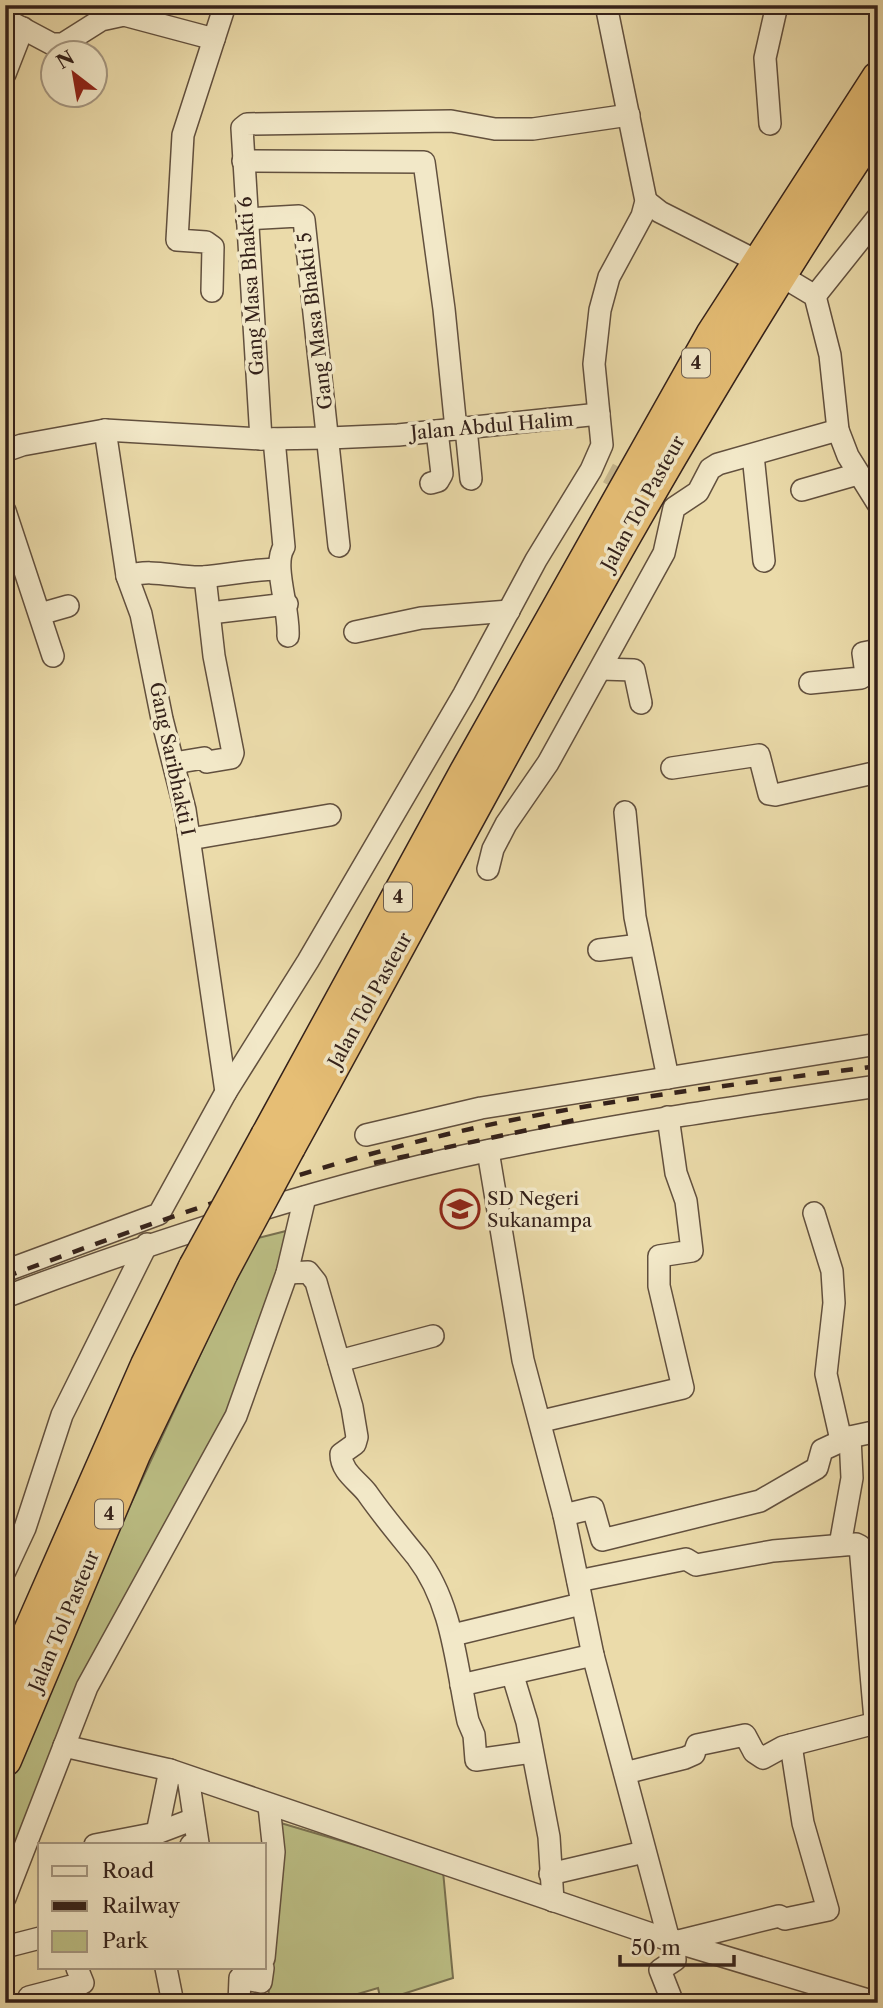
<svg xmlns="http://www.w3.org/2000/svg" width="883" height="2008" viewBox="0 0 883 2008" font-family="'Libre Caslon Text',serif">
<rect width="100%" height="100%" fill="#ebdbaa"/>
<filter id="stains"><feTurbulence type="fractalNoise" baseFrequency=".00286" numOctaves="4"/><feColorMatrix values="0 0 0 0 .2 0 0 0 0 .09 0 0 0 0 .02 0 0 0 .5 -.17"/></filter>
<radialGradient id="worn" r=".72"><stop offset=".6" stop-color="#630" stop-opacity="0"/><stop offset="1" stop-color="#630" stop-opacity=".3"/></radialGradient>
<g fill="#bcbf85" stroke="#787050" stroke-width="2">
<path d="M 294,1229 L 250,1362 L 5,1878 L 5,1789 L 46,1686 L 254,1239 Z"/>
<path d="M 274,1821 L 443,1871 L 453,1978 L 381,2001 L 378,1988 L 327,2003 L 268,2003 L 278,1851 Z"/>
</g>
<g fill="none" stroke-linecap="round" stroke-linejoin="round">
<path stroke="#c6b68d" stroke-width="21" stroke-dasharray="21 10" stroke-linecap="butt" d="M 608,473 L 664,503"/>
<g stroke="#62503e" stroke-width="24">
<g id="minor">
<path d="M 5,19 L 52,44 L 63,44 L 101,20 L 124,15 L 214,39"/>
<path d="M 5,74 L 23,28"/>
<path d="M 770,124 L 765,58 L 777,5"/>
<path d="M 243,161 L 424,162 L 444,309 L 456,429"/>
<path d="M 646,201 L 660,212 L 747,256"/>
<path d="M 247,219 L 299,216 L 304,220 L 339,546"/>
<path d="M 790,281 L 815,296 L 830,355 L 838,430 L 848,456 L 878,504"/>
<path d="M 212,291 L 213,247 L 206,242 L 177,240 L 183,135 L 225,5"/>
<path d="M 815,296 L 878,217"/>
<path d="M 466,428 L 471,479"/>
<path d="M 105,430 L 127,576 L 141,614 L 162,719 L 185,810 L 226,1092"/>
<path d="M 261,439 L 242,128 L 247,124 L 451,121 L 495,129 L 533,129 L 629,115"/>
<path d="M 274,439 L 284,547 C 272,565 290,609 288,636"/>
<path d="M 5,451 L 22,445 L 105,430 L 261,439 L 329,438 L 398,435 L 599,414"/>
<path d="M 753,455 L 764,561"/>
<path d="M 431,483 L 438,481 L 442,474 L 437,431"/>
<path d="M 802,490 L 858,474"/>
<path d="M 5,511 L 53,656"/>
<path d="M 127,576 C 153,568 176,578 203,577 C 228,575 253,569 279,569"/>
<path d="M 210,613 L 287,604"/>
<path d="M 40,614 L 68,606"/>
<path d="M 355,632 L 421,618 L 509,611"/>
<path d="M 601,669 L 634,670 L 641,703"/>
<path d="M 810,683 L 861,678 L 866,674 L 863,653 L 878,650"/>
<path d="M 174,763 L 204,758 L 207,762 L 231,758 L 233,753 L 214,656 L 205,577"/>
<path d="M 672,768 L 759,755 L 769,794 L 775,795 L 878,772"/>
<path d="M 625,812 L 635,917 L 668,1078"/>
<path d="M 190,839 L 330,815"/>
<path d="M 488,869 L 493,849 L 506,824 L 548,763 L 664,553 L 674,508 L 698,492 L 710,469 L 718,464 L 838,430"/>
<path d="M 599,950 L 640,945"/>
<path d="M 366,1135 L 481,1108 L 878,1044"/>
<path d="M 488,1151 L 523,1360 L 564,1515 L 593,1655 L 669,1940"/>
<path d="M 814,1213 L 832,1271 L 834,1303 L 826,1374 L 841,1440"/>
<path d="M 5,1271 L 159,1214 L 226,1092 L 308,961 L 464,694 L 536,560 L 591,470 L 602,445 L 594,364 L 600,310 L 609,277 L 642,216 L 646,201 L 606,5"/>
<path d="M 287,1273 L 308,1272 L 316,1282 L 352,1407 L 357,1437 L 355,1444 L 341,1454 C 341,1472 358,1481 367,1493 C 383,1516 400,1536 417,1557 C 453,1604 456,1665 468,1721 L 474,1735 L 476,1760 L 532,1752"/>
<path d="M 5,1297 C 162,1238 322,1186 486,1151 C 616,1124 747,1105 878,1086"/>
<path d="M 339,1361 L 433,1336"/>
<path d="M 542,1421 L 683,1388 L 659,1286 L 659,1256 L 692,1251 L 686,1201 L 676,1173 L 668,1117"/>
<path d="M 564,1515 L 593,1508 L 602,1540 L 760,1501 L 817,1468 L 822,1450 L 850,1437 L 878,1431"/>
<path d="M 840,1545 L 852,1478 L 850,1437"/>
<path d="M 5,1571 L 25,1528 L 62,1415 L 147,1244"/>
<path d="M 578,1581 L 686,1559 L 696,1565 L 773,1551 L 856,1544 L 860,1546 L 875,1720 L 872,1724 L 783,1747 L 763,1758 L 754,1752 L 745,1735 L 697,1745 L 694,1754 L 685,1758 L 625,1773"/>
<path d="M 453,1635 L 581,1604"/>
<path d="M 513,1676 L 527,1722 L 549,1837 L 553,1901"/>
<path d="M 461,1685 L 593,1655"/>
<path d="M 64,1746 L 170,1770 L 669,1940 L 878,2003"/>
<path d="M 188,1777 L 198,1843 L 191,1845"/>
<path d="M 157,1833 L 170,1770"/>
<path d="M 95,1845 L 157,1833 L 194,1819"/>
<path d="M 550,1874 L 644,1852"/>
<path d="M 5,1898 L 87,1687 L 236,1416 L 287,1273 L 305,1197"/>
<path d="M 679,1941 L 779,1916 L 785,1919 L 828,1910 L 803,1823 L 791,1745"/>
<path d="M 5,1947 L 40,1938"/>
<path d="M 264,1958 L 274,1852 L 269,1806"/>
<path d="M 166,1968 L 173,2003"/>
<path d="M 30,2003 L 29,1997 L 83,1983 L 77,1968"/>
<path d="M 239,2003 L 240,1978 L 261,1982 L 263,1968"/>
<path d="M 673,2003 L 660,1970 L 675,1960 L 674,1940"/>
</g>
</g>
<g stroke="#34211a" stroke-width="35">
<g id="highway">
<path d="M 267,1136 L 466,772 L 712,335 L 878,78"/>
<path d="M 289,1147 C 479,802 658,451 878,124"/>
<path d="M 5,1688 L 147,1365 L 195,1267"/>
<path d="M 5,1760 L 134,1454 L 222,1272"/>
</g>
</g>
<use href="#minor" stroke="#f2e8c8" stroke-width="21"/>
<use href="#highway" stroke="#e6be75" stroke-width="32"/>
<g stroke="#34211a" stroke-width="4.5" stroke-dasharray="12 12" stroke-linecap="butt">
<path d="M 374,1163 L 579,1119"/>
<path d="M 5,1277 C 150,1224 294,1171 444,1135 C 586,1101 733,1085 878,1066"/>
</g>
<g stroke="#34211a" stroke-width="35" stroke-linecap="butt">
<g id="highway-bridge">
<path d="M 195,1267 L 267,1136"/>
<path d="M 222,1272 L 289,1147"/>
</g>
</g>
<use href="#highway-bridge" stroke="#e6be75" stroke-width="32"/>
</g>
<defs>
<g id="school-ring" transform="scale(2.0125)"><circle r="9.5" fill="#f2e8c8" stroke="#8f2418" stroke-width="1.5"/><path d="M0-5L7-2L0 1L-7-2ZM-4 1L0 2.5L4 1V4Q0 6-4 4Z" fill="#8f2418"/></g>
</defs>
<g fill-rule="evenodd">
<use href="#school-ring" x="460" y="1209"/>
</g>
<g text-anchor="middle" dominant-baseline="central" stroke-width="7" stroke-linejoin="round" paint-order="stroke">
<g fill="#f2e8c8" stroke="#6d5d4e" stroke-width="2">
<rect x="682" y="348.5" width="28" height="29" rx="5"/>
<rect x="384" y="882.5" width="28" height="29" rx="5"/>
<rect x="95" y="1499.5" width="28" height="29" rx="5"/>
</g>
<g font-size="18" font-weight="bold" fill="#34211a">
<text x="696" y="363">4</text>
<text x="398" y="897">4</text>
<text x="109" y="1514">4</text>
</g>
<g font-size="19" fill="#34211a" stroke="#f2e8c8">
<text transform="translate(251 286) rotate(-94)">Gang Masa Bhakti 6</text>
<text transform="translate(315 321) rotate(-97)">Gang Masa Bhakti 5</text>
<text transform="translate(492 426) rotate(-5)">Jalan Abdul Halim</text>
<text transform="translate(643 503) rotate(-61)">Jalan Tol Pasteur</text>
<text transform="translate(172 759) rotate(78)">Gang Saribhakti I</text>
<text transform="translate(370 1000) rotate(-61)">Jalan Tol Pasteur</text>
<text transform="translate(64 1621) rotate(-67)">Jalan Tol Pasteur</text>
</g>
<g font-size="19" fill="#34211a" stroke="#f2e8c8" text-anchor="start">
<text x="487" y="1198">SD Negeri<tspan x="487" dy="22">Sukanampa</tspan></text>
</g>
</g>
<rect width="883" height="2008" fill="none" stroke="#ebdbaa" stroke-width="28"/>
<rect x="7" y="7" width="869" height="1994" fill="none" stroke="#34211a" stroke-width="3.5"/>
<rect x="14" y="14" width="855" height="1980" fill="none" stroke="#34211a" stroke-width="2"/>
<rect x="38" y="1843" width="228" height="126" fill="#f2e8c8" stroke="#a69882" stroke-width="2"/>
<rect x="52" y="1866" width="35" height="10" fill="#f2e8c8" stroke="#a69882" stroke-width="2"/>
<text x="102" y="1878" font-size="21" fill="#34211a">Road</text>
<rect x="52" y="1901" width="35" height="10" fill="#34211a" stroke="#a69882" stroke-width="2"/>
<text x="102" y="1913" font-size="21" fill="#34211a">Railway</text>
<rect x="52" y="1931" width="35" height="21" fill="#bcbf85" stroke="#a69882" stroke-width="2"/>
<text x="102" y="1948" font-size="21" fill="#34211a">Park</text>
<g transform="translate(74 74) rotate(329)"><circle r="33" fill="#f2e8c8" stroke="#a69882" stroke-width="2"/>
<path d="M0-5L12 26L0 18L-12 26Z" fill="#8f2418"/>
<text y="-10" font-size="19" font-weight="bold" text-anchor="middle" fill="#34211a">N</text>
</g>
<path d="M620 1955v10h114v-10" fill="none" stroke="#34211a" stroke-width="3.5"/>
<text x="631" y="1955" font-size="21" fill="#34211a" stroke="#f2e8c8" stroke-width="5" paint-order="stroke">50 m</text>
<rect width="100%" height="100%" filter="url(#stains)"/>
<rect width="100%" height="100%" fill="url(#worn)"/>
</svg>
